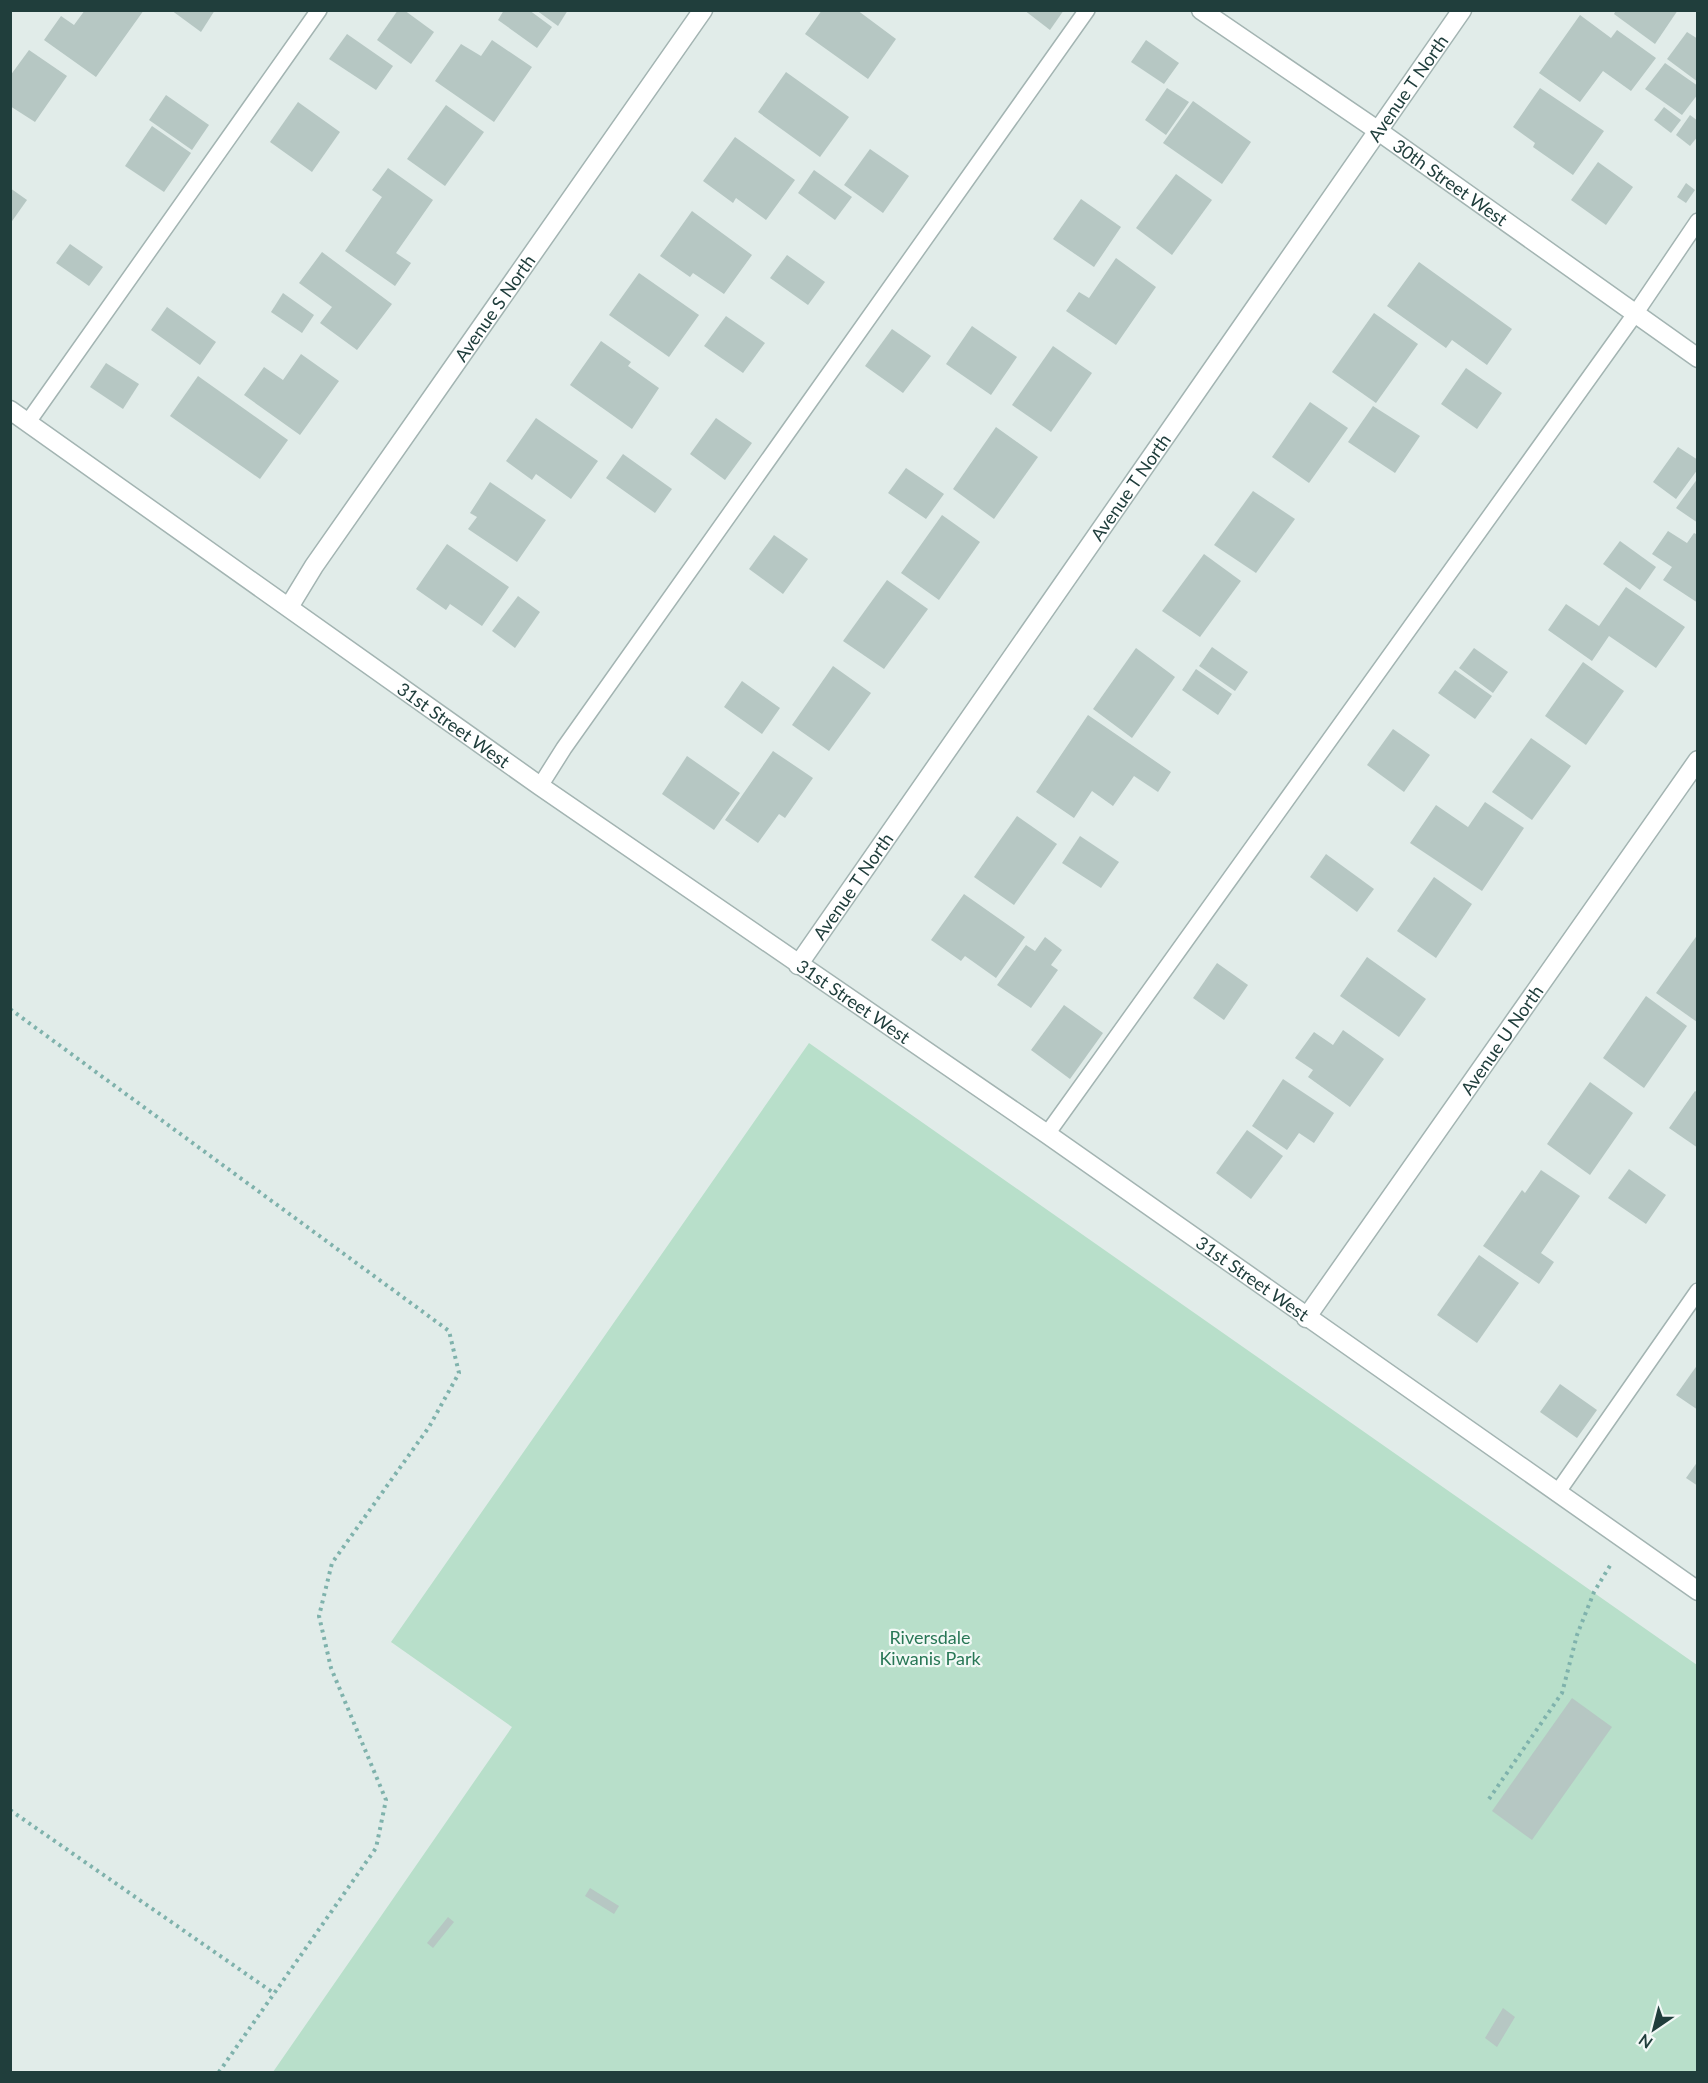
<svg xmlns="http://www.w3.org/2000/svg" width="1708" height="2083" viewBox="0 0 1708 2083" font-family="Lato,sans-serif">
<rect width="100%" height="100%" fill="#e1ece9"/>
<path fill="#b8dfca" d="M 809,1043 L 1697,1665 L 1697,2072 L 273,2072 L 512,1727 L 391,1642 Z"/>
<g fill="#b6c7c3">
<path d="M 85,10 L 144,10 L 96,77 L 44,40 L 61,16 L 74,25 Z"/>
<path d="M 171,10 L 215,10 L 201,32 Z"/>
<path d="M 398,10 L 404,10 L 434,32 L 411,64 L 377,40 Z"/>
<path d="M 504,10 L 529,10 L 552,27 L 537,48 L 498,20 Z"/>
<path d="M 536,10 L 568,10 L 558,26 Z"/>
<path d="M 822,10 L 857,10 L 896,39 L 868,79 L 805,34 Z"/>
<path d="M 1024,10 L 1064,10 L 1050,30 Z"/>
<path d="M 1616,10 L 1678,10 L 1655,44 L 1614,14 Z"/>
<path d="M 1580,15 L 1611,38 L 1617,30 L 1656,58 L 1631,91 L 1603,71 L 1580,102 L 1539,73 Z"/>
<path d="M 1687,32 L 1698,39 L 1698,82 L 1667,59 Z"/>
<path d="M 347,34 L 393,66 L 376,90 L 329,59 Z"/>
<path d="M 492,40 L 532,67 L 494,122 L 435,81 L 461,44 L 481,56 Z"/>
<path d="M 1146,40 L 1179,63 L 1164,84 L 1131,62 Z"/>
<path d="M 29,50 L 67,76 L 35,122 L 10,106 L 10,76 Z"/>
<path d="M 1665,63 L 1698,86 L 1698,94 L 1682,115 L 1645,89 Z"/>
<path d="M 786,72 L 849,117 L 820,157 L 758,112 Z"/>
<path d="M 1167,88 L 1189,102 L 1166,135 L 1145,120 Z"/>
<path d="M 1540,88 L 1604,131 L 1573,175 L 1533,147 L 1535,143 L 1513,127 Z"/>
<path d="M 166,95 L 209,125 L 192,150 L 149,120 Z"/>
<path d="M 1193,101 L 1251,142 L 1222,184 L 1163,143 Z"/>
<path d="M 298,102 L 340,132 L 312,172 L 270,142 Z"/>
<path d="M 446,105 L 484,132 L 445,186 L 407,159 Z"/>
<path d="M 1664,107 L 1681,120 L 1671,133 L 1654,120 Z"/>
<path d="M 1690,115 L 1698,121 L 1698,136 L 1690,146 L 1676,135 Z"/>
<path d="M 152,126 L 191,153 L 164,192 L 125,166 Z"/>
<path d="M 735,137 L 795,180 L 766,220 L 736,198 L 733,203 L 703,181 Z"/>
<path d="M 870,149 L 909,176 L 883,213 L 844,185 Z"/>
<path d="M 1598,162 L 1633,187 L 1606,225 L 1571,200 Z"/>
<path d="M 388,168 L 433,200 L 396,253 L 411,263 L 395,286 L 345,251 L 382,197 L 372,190 Z"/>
<path d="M 814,170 L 852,197 L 835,220 L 798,193 Z"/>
<path d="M 1176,174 L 1212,200 L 1172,255 L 1136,228 Z"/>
<path d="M 1686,183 L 1695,190 L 1686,203 L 1677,197 Z"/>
<path d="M 10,188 L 27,200 L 10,224 Z"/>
<path d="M 1081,199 L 1121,227 L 1094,267 L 1053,239 Z"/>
<path d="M 692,211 L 752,255 L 724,294 L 693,273 L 690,277 L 660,256 Z"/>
<path d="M 70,244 L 103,267 L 89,286 L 56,263 Z"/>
<path d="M 322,252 L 392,304 L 357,350 L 320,323 L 332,307 L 299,283 Z"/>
<path d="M 787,255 L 825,282 L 808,305 L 770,278 Z"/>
<path d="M 1116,258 L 1156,287 L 1116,345 L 1066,311 L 1079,292 L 1089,298 Z"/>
<path d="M 1419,262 L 1512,329 L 1487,365 L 1452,340 L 1446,348 L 1387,306 Z"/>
<path d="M 639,273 L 699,315 L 669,357 L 609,315 Z"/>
<path d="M 283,293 L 314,315 L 302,333 L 271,312 Z"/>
<path d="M 167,307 L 216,342 L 200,365 L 151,330 Z"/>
<path d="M 1374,313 L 1418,344 L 1376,403 L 1332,372 Z"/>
<path d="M 726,316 L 765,343 L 743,373 L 704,346 Z"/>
<path d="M 972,326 L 1017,357 L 991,395 L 946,364 Z"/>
<path d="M 892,329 L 931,356 L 903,393 L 865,366 Z"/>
<path d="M 601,341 L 631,362 L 628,366 L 659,388 L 632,429 L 570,385 Z"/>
<path d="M 1053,346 L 1092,373 L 1051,432 L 1012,405 Z"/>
<path d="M 301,354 L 339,381 L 300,435 L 244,395 L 264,367 L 283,380 Z"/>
<path d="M 106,363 L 139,384 L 123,409 L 90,387 Z"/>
<path d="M 1466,368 L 1502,393 L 1477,429 L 1441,404 Z"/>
<path d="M 198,376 L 288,440 L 260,479 L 170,416 Z"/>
<path d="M 1310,402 L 1348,428 L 1309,483 L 1272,457 Z"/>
<path d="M 1373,406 L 1420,436 L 1395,473 L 1348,442 Z"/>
<path d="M 536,418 L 598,461 L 571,499 L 536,474 L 532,480 L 506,461 Z"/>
<path d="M 716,418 L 752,443 L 725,480 L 690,454 Z"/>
<path d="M 996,427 L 1038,457 L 994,519 L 953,489 Z"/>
<path d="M 1678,447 L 1698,460 L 1698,469 L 1676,499 L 1653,482 Z"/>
<path d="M 623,454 L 672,489 L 655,513 L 606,478 Z"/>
<path d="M 906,468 L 944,494 L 926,519 L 888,493 Z"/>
<path d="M 1698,478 L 1698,523 L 1676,508 Z"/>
<path d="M 490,482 L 546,520 L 517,562 L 468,529 L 477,517 L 470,513 Z"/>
<path d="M 1253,491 L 1295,519 L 1256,573 L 1214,545 Z"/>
<path d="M 942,515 L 980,542 L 939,600 L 901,573 Z"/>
<path d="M 1668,531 L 1687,543 L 1694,533 L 1698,535 L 1698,603 L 1663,580 L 1672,567 L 1652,554 Z"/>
<path d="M 774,535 L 808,559 L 783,594 L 749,569 Z"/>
<path d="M 1620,541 L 1656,567 L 1640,590 L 1603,564 Z"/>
<path d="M 447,544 L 509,587 L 482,626 L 450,604 L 446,610 L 416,589 Z"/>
<path d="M 1204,554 L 1241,581 L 1200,637 L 1162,611 Z"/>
<path d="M 887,580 L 928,609 L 884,669 L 843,641 Z"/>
<path d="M 1626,587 L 1685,627 L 1656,668 L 1609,636 L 1592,661 L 1548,630 L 1566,604 L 1599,626 Z"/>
<path d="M 518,596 L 540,612 L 515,648 L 492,631 Z"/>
<path d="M 1212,647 L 1248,672 L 1235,691 L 1199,666 Z"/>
<path d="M 1136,648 L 1175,677 L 1132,738 L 1093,709 Z"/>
<path d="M 1474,648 L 1508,672 L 1493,693 L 1459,668 Z"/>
<path d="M 1583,662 L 1624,691 L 1586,745 L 1545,716 Z"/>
<path d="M 833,666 L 871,693 L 829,751 L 792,725 Z"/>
<path d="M 1196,669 L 1232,694 L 1218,715 L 1182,690 Z"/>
<path d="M 1455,670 L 1492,696 L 1475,719 L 1438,693 Z"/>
<path d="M 742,681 L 780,708 L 762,734 L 724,707 Z"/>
<path d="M 1088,715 L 1171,772 L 1158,792 L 1134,776 L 1113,806 L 1092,791 L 1074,818 L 1036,792 Z"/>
<path d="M 1393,729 L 1430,755 L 1404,792 L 1367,765 Z"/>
<path d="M 1531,738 L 1571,766 L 1532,820 L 1492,792 Z"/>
<path d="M 773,751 L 813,778 L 785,818 L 779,814 L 758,843 L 725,820 Z"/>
<path d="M 687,756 L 740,793 L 714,830 L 662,794 Z"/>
<path d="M 1485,802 L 1524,828 L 1482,891 L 1410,843 L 1436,805 L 1468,827 Z"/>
<path d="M 1017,816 L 1057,844 L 1014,905 L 974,877 Z"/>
<path d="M 1080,836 L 1119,862 L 1101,888 L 1062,863 Z"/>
<path d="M 1326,854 L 1374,889 L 1357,912 L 1310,877 Z"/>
<path d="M 1434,877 L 1472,904 L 1436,958 L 1397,931 Z"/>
<path d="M 964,894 L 1025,937 L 996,978 L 965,956 L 961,961 L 931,940 Z"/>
<path d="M 1698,934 L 1698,1021 L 1697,1022 L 1656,993 Z"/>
<path d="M 1045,937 L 1062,950 L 1051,965 L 1058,970 L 1031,1008 L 997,985 L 1026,945 L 1035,951 Z"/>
<path d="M 1367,957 L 1426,999 L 1399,1037 L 1340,996 Z"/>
<path d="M 1217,963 L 1248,985 L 1224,1020 L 1193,998 Z"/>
<path d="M 1646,996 L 1687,1026 L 1644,1088 L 1603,1058 Z"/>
<path d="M 1064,1005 L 1103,1033 L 1070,1079 L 1031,1050 Z"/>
<path d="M 1343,1030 L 1384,1059 L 1350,1107 L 1308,1077 L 1313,1070 L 1295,1058 L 1314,1032 L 1333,1045 Z"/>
<path d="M 1283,1079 L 1334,1113 L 1314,1143 L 1299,1133 L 1287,1150 L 1252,1126 Z"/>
<path d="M 1590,1082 L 1633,1113 L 1590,1175 L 1547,1144 Z"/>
<path d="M 1695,1091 L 1698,1093 L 1698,1148 L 1669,1128 Z"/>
<path d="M 1247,1130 L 1283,1156 L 1251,1199 L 1216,1173 Z"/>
<path d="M 1629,1169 L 1666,1195 L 1646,1224 L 1608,1198 Z"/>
<path d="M 1541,1170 L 1580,1196 L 1541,1253 L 1554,1262 L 1539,1284 L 1483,1246 L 1522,1190 L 1525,1193 Z"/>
<path d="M 1479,1255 L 1519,1283 L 1477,1343 L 1437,1315 Z"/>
<path d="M 1698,1364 L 1698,1410 L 1676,1395 Z"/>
<path d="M 1560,1384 L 1597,1410 L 1577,1438 L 1540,1412 Z"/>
<path d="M 1698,1461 L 1698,1486 L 1686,1478 Z"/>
<path d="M 1572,1698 L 1612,1727 L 1532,1840 L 1492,1811 Z"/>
<path d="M 590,1888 L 619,1906 L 614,1914 L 585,1896 Z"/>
<path d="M 448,1917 L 454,1922 L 433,1948 L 427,1943 Z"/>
<path d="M 1503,2008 L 1515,2017 L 1497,2047 L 1485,2038 Z"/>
</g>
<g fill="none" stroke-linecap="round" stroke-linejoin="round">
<g stroke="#a3b4b2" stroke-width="18">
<g id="lane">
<path d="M 28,422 L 319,10"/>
<path d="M 540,786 L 564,748 L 1087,10"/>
<path d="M 1047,1134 L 1635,314 L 1698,221"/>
<path d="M 1557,1493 L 1698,1291"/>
</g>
</g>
<g stroke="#a3b4b2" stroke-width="21">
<g id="street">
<path id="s1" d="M 1201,10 L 1377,130 L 1698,358"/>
<path id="s2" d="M 10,410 L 540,786 L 1047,1134 L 1698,1591"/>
<path id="s3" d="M 289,607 L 314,566 L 703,10"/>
<path id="s4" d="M 798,965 L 1462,10"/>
<path id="s5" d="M 1306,1318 L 1698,760"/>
</g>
</g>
<g stroke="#7fb2ac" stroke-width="4" stroke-dasharray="3 4.5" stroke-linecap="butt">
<path d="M 10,1009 L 449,1331 L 459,1373 L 429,1427 L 332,1563 L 319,1616 L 331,1668 L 386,1800 L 376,1848 L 219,2072"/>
<path d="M 1489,1799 L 1562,1693 L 1577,1635 L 1594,1592 L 1611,1564"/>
<path d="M 10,1810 L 275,1994"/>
</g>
<use href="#lane" stroke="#fff" stroke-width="15"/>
<use href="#street" stroke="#fff" stroke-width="18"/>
</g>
<g text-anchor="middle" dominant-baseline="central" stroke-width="4.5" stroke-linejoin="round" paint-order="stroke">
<g font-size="18" fill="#203e3c" stroke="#f2f9f6">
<text stroke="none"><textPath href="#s4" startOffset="1068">Avenue T North</textPath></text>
<text stroke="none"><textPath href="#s1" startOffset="303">30th Street West</textPath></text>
<text stroke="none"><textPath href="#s3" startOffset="363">Avenue S North</textPath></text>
<text stroke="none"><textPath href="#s4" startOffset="582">Avenue T North</textPath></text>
<text stroke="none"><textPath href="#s2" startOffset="544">31st Street West</textPath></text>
<text stroke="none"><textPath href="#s4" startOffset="96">Avenue T North</textPath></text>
<text stroke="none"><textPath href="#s2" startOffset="1030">31st Street West</textPath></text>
<text stroke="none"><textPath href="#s5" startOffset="340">Avenue U North</textPath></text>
<text stroke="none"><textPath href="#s2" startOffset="1516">31st Street West</textPath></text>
</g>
<g font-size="18" fill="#287756" stroke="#f2f9f6">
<text x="930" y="1637">Riversdale<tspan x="930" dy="21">Kiwanis Park</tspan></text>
</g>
</g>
<rect width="1708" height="2083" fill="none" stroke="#203e3c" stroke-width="24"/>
<g transform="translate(1654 2029) rotate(215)" stroke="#f2f9f6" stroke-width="4.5" paint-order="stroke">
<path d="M0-4.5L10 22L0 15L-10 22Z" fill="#203e3c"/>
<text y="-9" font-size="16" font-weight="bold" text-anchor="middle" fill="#203e3c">N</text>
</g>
</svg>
